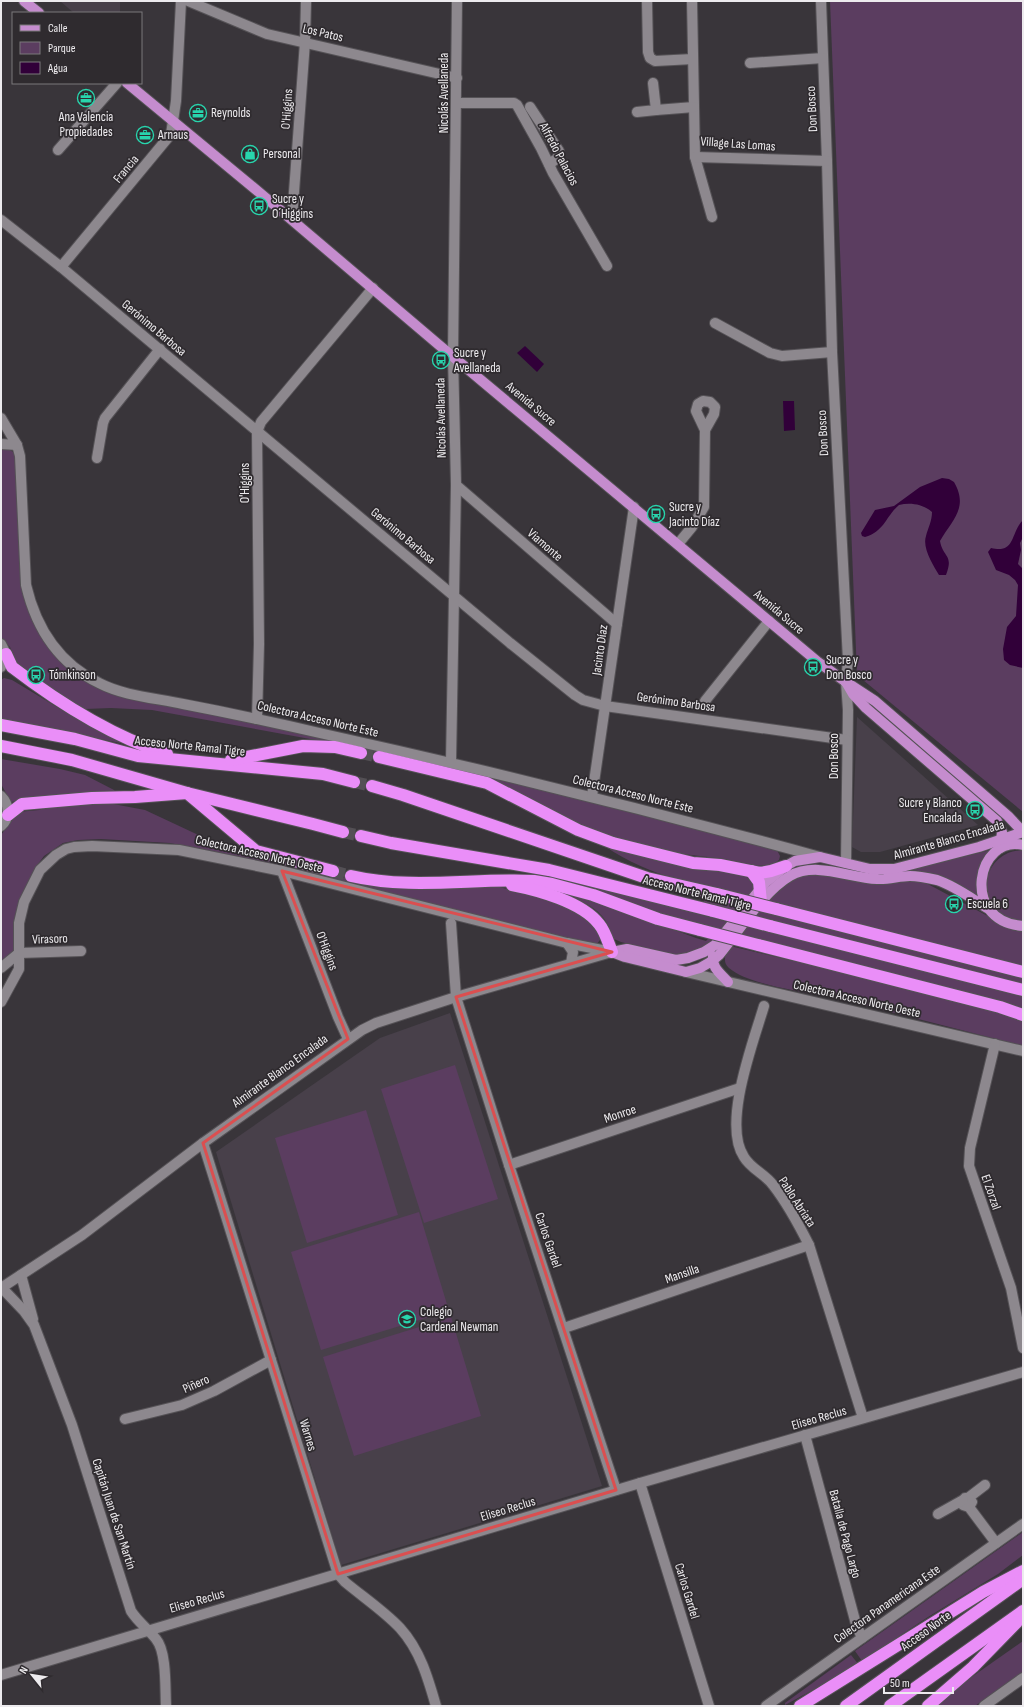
<svg xmlns="http://www.w3.org/2000/svg" width="1024" height="1707" viewBox="0 0 1024 1707" font-family="'Sofia Sans Condensed',sans-serif">
<rect width="100%" height="100%" fill="#39353a"/>
<g fill="#48404a">
<path d="M 60,1 L 120,1 L 120,13 L 74,13 Z"/>
<path d="M 857,717 L 978,825 L 880,852 L 861,852 L 852,847 Z"/>
<path d="M 450,1013 L 602,1486 L 341,1565 L 216,1152 L 380,1038 Z"/>
</g>
<g fill="#5b3d60">
<path d="M 830,1 L 1023,1 L 1023,812 L 857,675 Z"/>
<path d="M 1,449 C 11,449 14,451 19,460 L 26,595 L 50,645 L 99,686 L 129,699 L 265,725 L 451,765 L 518,784 L 537,786 L 606,806 L 777,850 L 780,856 L 779,860 L 772,865 L 755,866 L 724,859 L 675,853 L 614,837 L 407,759 L 343,745 L 152,710 L 111,708 L 85,709 L 78,708 L 44,686 L 42,679 L 18,665 L 10,647 L 1,638 Z"/>
<path d="M 4,678 L 12,680 L 72,716 L 125,744 L 1,719 L 1,680 Z"/>
<path d="M 1,759 L 60,769 L 85,775 L 114,790 L 116,793 L 59,794 L 11,802 L 1,784 Z"/>
<path d="M 108,803 L 145,810 L 224,847 L 368,884 L 495,886 L 531,895 L 581,912 L 601,934 L 600,940 L 596,945 L 588,944 L 275,864 L 170,843 L 101,839 L 78,840 L 63,843 L 44,856 L 35,868 L 30,884 L 15,965 L 9,968 L 1,967 L 1,835 L 18,812 L 39,810 L 49,806 Z"/>
<path d="M 606,846 L 745,871 L 757,885 L 749,897 C 699,886 649,876 606,847 Z"/>
<path d="M 991,850 C 980,866 972,881 979,900 L 956,882 L 912,869 Z"/>
<path d="M 1023,850 L 1023,921 C 1018,920 1012,920 1008,919 C 978,907 980,865 1008,853 C 1012,851 1018,851 1023,850 Z"/>
<path d="M 823,872 L 924,882 L 1012,929 L 1023,930 L 1023,967 L 765,901 L 798,874 Z"/>
<path d="M 582,883 L 728,922 L 708,944 L 691,953 L 677,956 L 621,942 L 614,939 C 610,932 607,921 602,916 C 591,903 573,900 562,888 L 696,938 L 706,941 L 714,932 L 664,918 L 582,886 Z"/>
<path d="M 707,898 L 711,898 L 1023,977 L 1023,986 L 704,904 L 704,901 Z"/>
<path d="M 745,926 L 1023,994 L 1023,1011 L 737,938 Z"/>
<path d="M 730,946 L 811,965 L 1023,1018 L 1023,1046 C 960,1030 897,1013 834,998 C 807,992 748,985 729,968 C 722,962 725,953 730,946 Z"/>
<path d="M 455,1065 L 498,1199 L 424,1223 L 381,1089 Z"/>
<path d="M 366,1110 L 398,1215 L 307,1243 L 275,1138 Z"/>
<path d="M 419,1212 L 449,1311 L 321,1350 L 291,1252 Z"/>
<path d="M 451,1317 L 481,1416 L 354,1456 L 323,1357 Z"/>
<path d="M 1023,1532 L 1023,1555 L 998,1574 L 928,1617 L 862,1661 L 855,1651 Z"/>
<path d="M 1023,1641 L 1023,1672 L 975,1706 L 935,1706 L 966,1681 Z"/>
<path d="M 851,1655 L 859,1665 L 785,1705 L 785,1703 Z"/>
</g>
<g fill="#310039">
<path d="M 525,346 L 544,364 L 537,372 L 517,353 Z"/>
<path d="M 783,401 L 794,401 L 795,430 L 784,431 Z"/>
<path d="M 942,478 L 949,479 L 954,482 C 969,508 952,520 940,541 C 943,558 954,554 946,575 L 939,575 C 933,565 922,548 926,536 C 928,528 932,521 932,512 C 923,504 910,502 899,505 C 885,517 885,531 865,537 L 862,536 L 861,533 L 875,510 L 894,506 L 920,487 Z"/>
<path d="M 1023,520 L 1023,537 L 1020,543 L 1021,550 L 1018,564 L 1023,569 L 1023,668 L 1010,665 L 1004,660 L 1003,649 L 1007,627 L 1016,616 L 1018,585 L 1015,580 L 1009,575 L 996,570 L 988,552 L 991,548 C 1016,554 1010,533 1023,520 Z"/>
</g>
<g fill="none" stroke-linecap="round" stroke-linejoin="round">
<g stroke="#545055" stroke-width="12" stroke-dasharray="12 6" stroke-linecap="butt">
<path d="M 361,753 L 379,757"/>
<path d="M 354,782 L 372,786"/>
<path d="M 343,832 L 361,836"/>
<path d="M 333,871 L 351,876"/>
</g>
<g stroke="#555256" stroke-width="12">
<g id="minor">
<path d="M 188,1 L 267,34 L 457,78"/>
<path d="M 647,1 L 648,52 L 650,58 L 655,61 L 693,59"/>
<path d="M 692,1 L 695,157 L 712,217"/>
<path d="M 821,1 L 827,161 L 832,352 L 848,660 L 846,682 L 848,710 L 846,863"/>
<path d="M 750,63 L 823,58"/>
<path d="M 457,103 L 514,103 L 517,105 L 541,148 L 553,173 L 607,266"/>
<path d="M 530,107 L 559,151 L 558,158 L 549,164"/>
<path d="M 656,110 L 694,107"/>
<path d="M 637,112 L 656,110 L 653,83"/>
<path d="M 58,150 L 117,83"/>
<path d="M 695,157 L 827,161"/>
<path d="M 292,219 L 305,42 L 306,1"/>
<path d="M 1,220 L 61,267 L 510,643 L 575,695 L 583,700 L 605,706 L 847,740"/>
<path d="M 61,267 L 171,134 L 176,101 L 181,1"/>
<path d="M 715,323 L 770,353 L 782,356 L 832,352"/>
<path d="M 1,418 L 17,445 L 20,456 L 26,585 C 36,628 58,663 99,683 C 124,696 155,698 183,704 C 230,713 277,723 324,734 C 491,771 656,812 820,857"/>
<path d="M 1,444 L 17,445"/>
<path d="M 97,458 L 103,423 L 105,418 L 160,349"/>
<path d="M 456,485 L 617,624"/>
<path d="M 678,544 L 692,527 L 704,507 L 705,430 L 714,414 L 715,407 L 710,402 L 703,401 L 698,404 L 696,411 L 705,430"/>
<path d="M 1,644 L 6,654 L 1,667"/>
<path d="M 705,701 L 769,621"/>
<path d="M 257,719 L 259,644 L 257,432 L 261,422 L 373,288"/>
<path d="M 451,762 L 456,485 L 453,356 L 457,1"/>
<path d="M 1,796 C 10,805 10,818 1,826"/>
<path d="M 592,796 L 634,507"/>
<path d="M 282,871 L 338,1017 L 348,1039"/>
<path d="M 451,923 L 456,997 L 509,1165 L 616,1490"/>
<path d="M 567,943 L 573,952 L 571,963"/>
<path d="M 1,968 L 19,953 L 81,951"/>
<path d="M 686,972 L 1023,1051"/>
<path d="M 1,1002 L 19,969 L 19,923 L 24,902 L 40,870 L 56,855 L 66,849 L 74,847 L 92,846 L 179,850 L 282,871 L 567,943 L 612,952"/>
<path d="M 764,1006 C 753,1043 722,1124 744,1157 C 751,1169 765,1174 773,1185 C 787,1203 799,1225 809,1245 L 863,1418"/>
<path d="M 995,1044 L 970,1148 L 969,1166 L 1011,1288 L 1023,1348"/>
<path d="M 203,1143 L 338,1574 L 345,1582 C 363,1597 384,1611 400,1628 C 420,1650 428,1678 436,1706"/>
<path d="M 509,1165 L 740,1088"/>
<path d="M 21,1275 L 33,1319"/>
<path d="M 1,1287 L 24,1311 L 34,1325 L 72,1425 L 131,1611 C 138,1622 148,1629 156,1639 C 167,1652 165,1689 166,1706"/>
<path d="M 1,1288 L 82,1235 L 203,1143 L 362,1030 L 376,1023 L 456,997 L 608,953"/>
<path d="M 564,1328 L 809,1245"/>
<path d="M 125,1419 L 182,1405 L 214,1391 L 271,1360"/>
<path d="M 805,1435 L 856,1624 L 862,1638"/>
<path d="M 640,1483 L 709,1706"/>
<path d="M 968,1498 L 985,1485"/>
<path d="M 969,1507 L 972,1502 L 968,1498 L 965,1498 L 962,1503 L 963,1505 L 969,1507 L 996,1543"/>
<path d="M 938,1514 L 963,1500"/>
<path d="M 1,1675 L 640,1483 L 1023,1372"/>
<path d="M 766,1706 L 1023,1524"/>
<path d="M 984,1706 L 1023,1678"/>
</g>
</g>
<g stroke="#555256" stroke-width="12">
<g id="major">
<path d="M 24,1 L 39,13"/>
<path d="M 127,83 L 266,198 L 439,345 L 818,662 L 846,682 L 875,701 L 1008,816 L 1023,832"/>
<path d="M 846,682 L 853,694 L 866,708 L 997,821 L 1002,832 L 1000,848"/>
<path d="M 1023,845 C 977,834 959,921 1023,926"/>
<path d="M 612,952 L 627,949 L 676,960 L 688,958 L 704,952 L 715,945 L 766,882 L 786,866 L 795,861 L 820,857 L 870,869 L 894,869 L 979,847 L 1023,832"/>
<path d="M 612,952 L 625,957 L 686,972 L 700,968 L 712,961 L 719,955 C 739,931 764,891 790,876 C 816,861 849,878 877,879 C 888,880 899,876 910,876 C 919,876 928,878 937,880 C 955,886 971,898 987,908"/>
<path d="M 713,956 C 711,967 721,974 728,982"/>
</g>
</g>
<g stroke="#555256" stroke-width="14">
<g id="highway">
<path d="M 6,654 L 12,667 C 59,703 111,736 167,754"/>
<path d="M 1,725 L 75,739 L 138,756 L 323,774 L 354,782"/>
<path d="M 1,746 L 72,760 L 187,793 L 313,824 L 343,832"/>
<path d="M 379,757 L 487,783 L 578,830 L 613,843 L 693,863 L 720,865 L 760,873 L 771,871 L 786,866"/>
<path d="M 231,760 L 303,746 L 335,747 L 361,753"/>
<path d="M 372,786 L 403,795 L 647,878 L 717,894"/>
<path d="M 8,815 L 22,804 L 92,798 L 135,797 L 187,793 L 256,851 L 333,871"/>
<path d="M 361,836 L 391,843 L 549,870 L 713,911"/>
<path d="M 751,871 L 759,882 L 761,902"/>
<path d="M 351,876 C 411,890 474,878 534,881 L 552,884 L 593,895 L 658,919 L 700,930"/>
<path d="M 512,885 C 538,890 582,902 599,924 C 605,931 608,942 612,952"/>
<path d="M 776,909 L 1023,972"/>
<path d="M 770,926 L 1023,990"/>
<path d="M 758,945 L 1000,1007 L 1023,1015"/>
<path d="M 800,1706 L 983,1592 L 1023,1571"/>
<path d="M 846,1706 L 1023,1579"/>
<path d="M 890,1706 L 1023,1611"/>
<path d="M 928,1706 L 973,1667 L 1017,1622"/>
</g>
</g>
<use href="#minor" stroke="#8d888e" stroke-width="10"/>
<use href="#major" stroke="#c58cce" stroke-width="10"/>
<use href="#highway" stroke="#ea8ef8" stroke-width="12"/>
<g stroke="#555256" stroke-width="14" stroke-linecap="butt">
<g id="highway-bridge">
<path d="M 717,894 L 776,909"/>
<path d="M 713,911 L 770,926"/>
<path d="M 700,930 L 758,945"/>
</g>
</g>
<use href="#highway-bridge" stroke="#ea8ef8" stroke-width="12"/>
</g>
<path fill="none" stroke="#db4f50" stroke-width="3" stroke-linejoin="round" d="M 282,871 L 612,952 L 456,997 L 616,1490 L 338,1574 L 203,1143 L 348,1039 Z"/>
<defs>
<g id="office-ring" transform="scale(0.9)"><circle r="9.5" fill="#2f2b2f" stroke="#28d5ad" stroke-width="1.5"/><path d="M-6-3h4V-5.5h4V-3h4V5H-6ZM-1-4.5V-3h2v-1.5ZM-6 0V1H6V0Z" fill="#28d5ad"/></g>
<g id="shop-ring" transform="scale(0.9)"><circle r="9.5" fill="#2f2b2f" stroke="#28d5ad" stroke-width="1.5"/><path d="M-5-2.5h2.3a2.7 3.5 0 0 1 5.4 0H5L5.5 6h-11ZM-1.5-2.5h3a1.5 2.3 0 0 0-3 0Z" fill="#28d5ad"/></g>
<g id="bus-ring" transform="scale(0.9)"><circle r="9.5" fill="#2f2b2f" stroke="#28d5ad" stroke-width="1.5"/><path d="M-5-6H5V4H4V6H2V4H-2V6H-4V4H-5ZM-3.5-4V0h7V-4ZM-3.5 1.2v1.5H-2V1.2ZM2 1.2v1.5H3.5V1.2Z" fill="#28d5ad"/></g>
<g id="school-ring" transform="scale(0.9)"><circle r="9.5" fill="#2f2b2f" stroke="#28d5ad" stroke-width="1.5"/><path d="M0-5L7-2L0 1L-7-2ZM-4 1L0 2.5L4 1V4Q0 6-4 4Z" fill="#28d5ad"/></g>
</defs>
<g fill-rule="evenodd">
<use href="#office-ring" x="86" y="98"/>
<use href="#office-ring" x="198" y="113"/>
<use href="#office-ring" x="145" y="135"/>
<use href="#shop-ring" x="250" y="154"/>
<use href="#bus-ring" x="259" y="206"/>
<use href="#bus-ring" x="441" y="360"/>
<use href="#bus-ring" x="656" y="514"/>
<use href="#bus-ring" x="813" y="667"/>
<use href="#bus-ring" x="36" y="675"/>
<use href="#bus-ring" x="975" y="810"/>
<use href="#bus-ring" x="954" y="904"/>
<use href="#school-ring" x="407" y="1319"/>
</g>
<g text-anchor="middle" dominant-baseline="central" stroke-width="3.5" stroke-linejoin="round" paint-order="stroke">
<g font-size="13" fill="#edebee" stroke="#2f2b2f">
<text transform="translate(323 33) rotate(13)">Los Patos</text>
<text transform="translate(444 93) rotate(-90)">Nicolás Avellaneda</text>
<text transform="translate(287 109) rotate(-86)">O'Higgins</text>
<text transform="translate(812 109) rotate(-93)">Don Bosco</text>
<text transform="translate(738 144) rotate(4)">Village Las Lomas</text>
<text transform="translate(559 154) rotate(62)">Alfredo Palacios</text>
<text transform="translate(126 169) rotate(-50)">Francia</text>
<text transform="translate(154 328) rotate(40)">Gerónimo Barbosa</text>
<text transform="translate(531 404) rotate(40)">Avenida Sucre</text>
<text transform="translate(441 418) rotate(-91)">Nicolás Avellaneda</text>
<text transform="translate(823 433) rotate(-93)">Don Bosco</text>
<text transform="translate(245 483) rotate(-90)">O'Higgins</text>
<text transform="translate(403 536) rotate(40)">Gerónimo Barbosa</text>
<text transform="translate(545 545) rotate(41)">Viamonte</text>
<text transform="translate(779 612) rotate(40)">Avenida Sucre</text>
<text transform="translate(600 650) rotate(-82)">Jacinto Díaz</text>
<text transform="translate(676 702) rotate(8)">Gerónimo Barbosa</text>
<text transform="translate(318 719) rotate(13)">Colectora Acceso Norte Este</text>
<text transform="translate(190 746) rotate(6)">Acceso Norte Ramal Tigre</text>
<text transform="translate(834 756) rotate(-90)">Don Bosco</text>
<text transform="translate(633 794) rotate(14)">Colectora Acceso Norte Este</text>
<text transform="translate(949 840) rotate(-16)">Almirante Blanco Encalada</text>
<text transform="translate(259 854) rotate(13)">Colectora Acceso Norte Oeste</text>
<text transform="translate(697 893) rotate(14)">Acceso Norte Ramal Tigre</text>
<text transform="translate(50 939) rotate(-2)">Virasoro</text>
<text transform="translate(327 951) rotate(69)">O'Higgins</text>
<text transform="translate(857 999) rotate(13)">Colectora Acceso Norte Oeste</text>
<text transform="translate(280 1071) rotate(-36)">Almirante Blanco Encalada</text>
<text transform="translate(620 1114) rotate(-19)">Monroe</text>
<text transform="translate(991 1192) rotate(71)">El Zorzal</text>
<text transform="translate(797 1202) rotate(57)">Pablo Abriata</text>
<text transform="translate(548 1240) rotate(71)">Carlos Gardel</text>
<text transform="translate(682 1274) rotate(-19)">Mansilla</text>
<text transform="translate(196 1384) rotate(-24)">Piñero</text>
<text transform="translate(819 1418) rotate(-16)">Eliseo Reclus</text>
<text transform="translate(308 1435) rotate(73)">Warnes</text>
<text transform="translate(508 1509) rotate(-17)">Eliseo Reclus</text>
<text transform="translate(114 1514) rotate(72)">Capitán Juan de San Martín</text>
<text transform="translate(845 1534) rotate(75)">Batalla de Pago Largo</text>
<text transform="translate(687 1591) rotate(73)">Carlos Gardel</text>
<text transform="translate(197 1601) rotate(-16)">Eliseo Reclus</text>
<text transform="translate(887 1604) rotate(-35)">Colectora Panamericana Este</text>
<text transform="translate(926 1631) rotate(-36)">Acceso Norte</text>
</g>
<g font-size="13" fill="#edebee" stroke="#2f2b2f" text-anchor="start">
<text x="211" y="113">Reynolds</text>
<text x="86" y="117" text-anchor="middle">Ana Valencia<tspan x="86" dy="15">Propiedades</tspan></text>
<text x="158" y="135">Arnaus</text>
<text x="263" y="154">Personal</text>
<text x="272" y="199">Sucre y<tspan x="272" dy="15">O´Higgins</tspan></text>
<text x="454" y="353">Sucre y<tspan x="454" dy="15">Avellaneda</tspan></text>
<text x="669" y="507">Sucre y<tspan x="669" dy="15">Jacinto Díaz</tspan></text>
<text x="826" y="660">Sucre y<tspan x="826" dy="15">Don Bosco</tspan></text>
<text x="49" y="675">Tómkinson</text>
<text x="962" y="803" text-anchor="end">Sucre y Blanco<tspan x="962" dy="15">Encalada</tspan></text>
<text x="967" y="904">Escuela 6</text>
<text x="420" y="1312">Colegio<tspan x="420" dy="15">Cardenal Newman</tspan></text>
</g>
</g>
<rect width="1024" height="1707" fill="none" stroke="#edebee" stroke-width="4"/>
<rect x="12" y="12" width="130" height="72" fill="#2f2b2f" stroke="#7b787b"/>
<rect x="20" y="25" width="20" height="6" fill="#c58cce" stroke="#7b787b"/>
<text x="48" y="32" font-size="12" fill="#edebee">Calle</text>
<rect x="20" y="42" width="20" height="12" fill="#5b3d60" stroke="#7b787b"/>
<text x="48" y="52" font-size="12" fill="#edebee">Parque</text>
<rect x="20" y="62" width="20" height="12" fill="#310039" stroke="#7b787b"/>
<text x="48" y="72" font-size="12" fill="#edebee">Agua</text>
<g transform="translate(32 1675) rotate(300)" stroke="#2f2b2f" stroke-width="3" paint-order="stroke">
<path d="M0-3L7 15L0 10L-7 15Z" fill="#edebee"/>
<text y="-6" font-size="11" font-weight="bold" text-anchor="middle" fill="#edebee">N</text>
</g>
<path d="M884 1687v6h69v-6" fill="none" stroke="#edebee" stroke-width="2"/>
<text x="890" y="1687" font-size="12" fill="#edebee" stroke="#2f2b2f" stroke-width="3" paint-order="stroke">50 m</text>
</svg>
